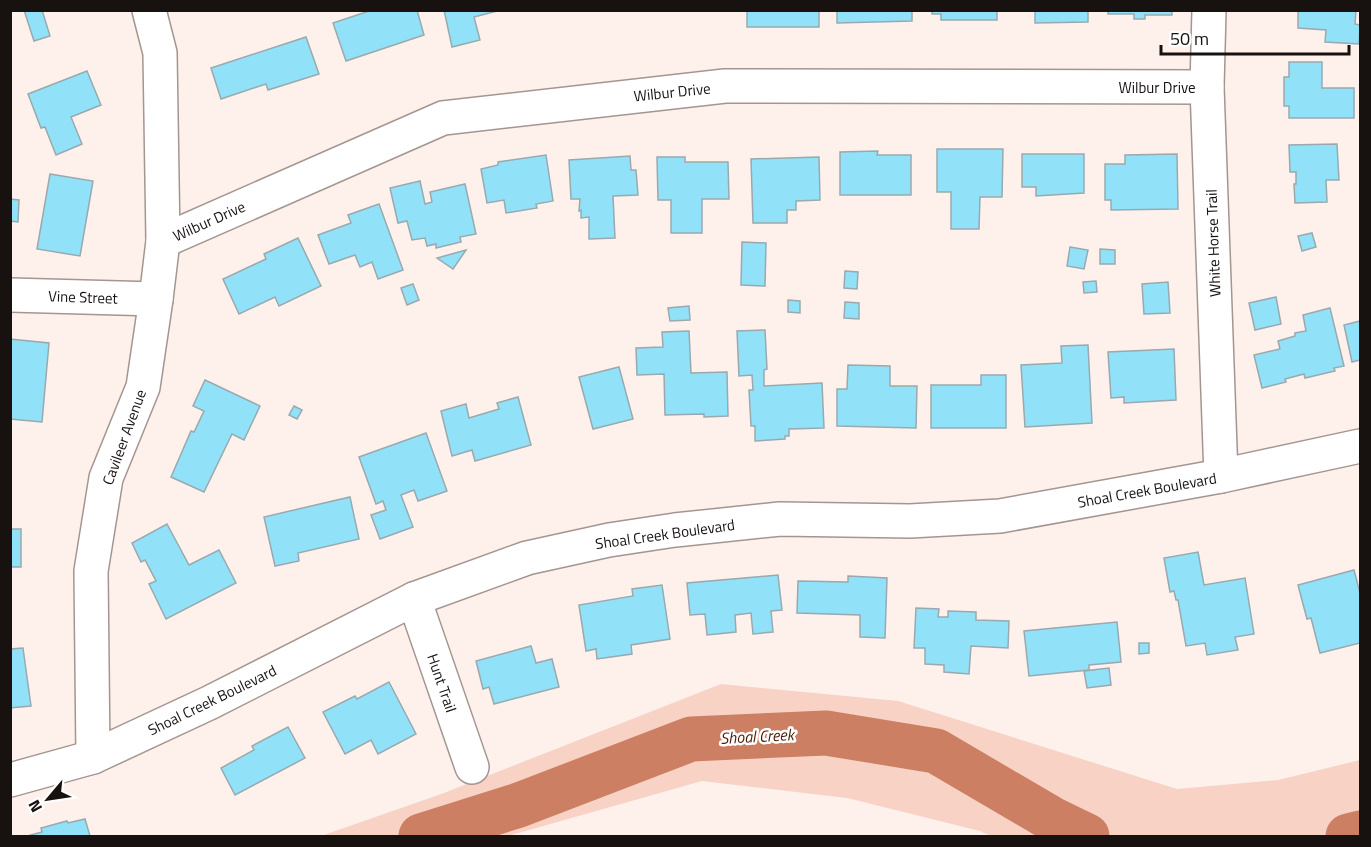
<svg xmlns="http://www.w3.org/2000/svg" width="1371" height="847" viewBox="0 0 1371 847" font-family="'Titillium Web',sans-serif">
<rect width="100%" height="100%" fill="#fef1ec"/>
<path fill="#f8d2c5" d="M 721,684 L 898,701 L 1177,789 L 1278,780 L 1360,760 L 1360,836 L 991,836 L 980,831 L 847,798 L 702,781 L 508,836 L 321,836 L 444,793 Z"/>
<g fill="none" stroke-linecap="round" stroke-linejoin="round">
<g stroke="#cd7f63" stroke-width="45">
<path d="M 421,836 L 519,805 L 691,739 L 826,733 L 936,751 L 1052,819 L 1087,836"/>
<path d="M 1348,836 L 1360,833"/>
</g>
</g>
<g fill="#91e2f9" stroke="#99a9ae" stroke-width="1.5">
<path d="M 24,10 L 42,10 L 50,36 L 34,41 Z"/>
<path d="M 372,10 L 417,10 L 424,35 L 346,61 L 333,23 Z"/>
<path d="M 444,10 L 501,10 L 474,17 L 480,40 L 452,47 Z"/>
<rect x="747" y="10" width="72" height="17"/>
<path d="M 837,10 L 912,10 L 912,21 L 837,23 Z"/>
<path d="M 932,10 L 997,10 L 997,20 L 941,20 L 941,14 L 932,14 Z"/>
<path d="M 1035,10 L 1088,10 L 1088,22 L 1035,23 Z"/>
<path d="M 1108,10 L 1172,10 L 1172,15 L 1145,15 L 1145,19 L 1134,19 L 1134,14 L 1108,14 Z"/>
<path d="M 1298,10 L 1356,10 L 1355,24 L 1360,25 L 1359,44 L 1325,42 L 1326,30 L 1298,28 Z"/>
<path d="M 306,37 L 319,74 L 268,90 L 266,84 L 221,99 L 211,68 Z"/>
<path d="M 1289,62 L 1322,62 L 1322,88 L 1354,88 L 1354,118 L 1289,118 L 1289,106 L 1284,106 L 1284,77 L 1289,77 Z"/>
<path d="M 87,71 L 101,105 L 71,117 L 82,144 L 56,155 L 45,127 L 41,128 L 28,94 Z"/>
<path d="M 1337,144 L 1339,180 L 1326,180 L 1327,202 L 1295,203 L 1294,184 L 1296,184 L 1296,172 L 1290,172 L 1289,145 Z"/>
<path d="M 937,149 L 1003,149 L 1002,197 L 980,197 L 979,229 L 951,229 L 951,192 L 937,192 Z"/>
<path d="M 878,151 L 877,155 L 911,155 L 911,195 L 840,195 L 840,152 Z"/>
<path d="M 1022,154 L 1084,154 L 1084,193 L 1036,196 L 1036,187 L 1022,187 Z"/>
<path d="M 1177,154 L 1178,209 L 1111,210 L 1111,200 L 1105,200 L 1105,164 L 1125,164 L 1125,155 Z"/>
<path d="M 546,155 L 553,201 L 536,204 L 537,208 L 506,213 L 504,200 L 487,203 L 481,169 L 498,165 L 498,162 Z"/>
<path d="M 630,156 L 631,170 L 636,170 L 638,195 L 613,196 L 615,238 L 589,239 L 589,217 L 581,218 L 581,210 L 579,211 L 580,199 L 571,199 L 569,160 Z"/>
<path d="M 657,157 L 685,157 L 685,162 L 728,162 L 729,199 L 702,199 L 702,233 L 671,233 L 671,200 L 658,200 Z"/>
<path d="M 819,157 L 820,200 L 796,201 L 796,210 L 787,210 L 787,223 L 753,223 L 751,159 Z"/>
<path d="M 50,174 L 93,181 L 80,256 L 37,249 Z"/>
<path d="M 420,181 L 425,204 L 432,202 L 430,192 L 465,184 L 476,234 L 460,237 L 461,242 L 436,248 L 436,244 L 427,246 L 425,238 L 412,240 L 407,221 L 398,223 L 390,188 Z"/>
<path d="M 10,199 L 19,200 L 18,222 L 10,221 Z"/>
<path d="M 379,204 L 403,270 L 378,279 L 372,262 L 360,267 L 355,255 L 329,264 L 318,235 L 351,223 L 348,215 Z"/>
<path d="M 1312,233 L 1316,247 L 1302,251 L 1298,236 Z"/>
<path d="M 298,238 L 321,286 L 279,306 L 275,297 L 239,314 L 223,279 L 266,259 L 264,254 Z"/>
<path d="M 742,242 L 766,243 L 765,286 L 741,285 Z"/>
<path d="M 1070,247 L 1088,250 L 1084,269 L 1067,266 Z"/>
<path d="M 1100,249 L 1115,250 L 1115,264 L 1100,264 Z"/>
<path d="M 466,250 L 453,269 L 437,258 Z"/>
<path d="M 845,271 L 858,272 L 857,289 L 844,288 Z"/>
<path d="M 1096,281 L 1097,292 L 1084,293 L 1083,282 Z"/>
<path d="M 1168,282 L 1170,313 L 1144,314 L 1142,284 Z"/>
<path d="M 413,284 L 419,300 L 407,305 L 401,288 Z"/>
<path d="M 1276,297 L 1281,324 L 1255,330 L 1249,303 Z"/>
<path d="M 788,300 L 800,301 L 800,313 L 788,312 Z"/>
<path d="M 845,302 L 859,303 L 859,319 L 844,318 Z"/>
<path d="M 689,306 L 690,320 L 670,321 L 668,308 Z"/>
<path d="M 1330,308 L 1344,366 L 1334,368 L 1335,371 L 1305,378 L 1304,374 L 1285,379 L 1286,382 L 1262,388 L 1254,355 L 1280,349 L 1278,341 L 1295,336 L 1295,333 L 1306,331 L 1303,315 Z"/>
<path d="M 1360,321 L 1360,360 L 1352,362 L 1344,325 Z"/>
<path d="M 765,330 L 767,369 L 764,370 L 764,386 L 822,383 L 824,428 L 789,429 L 789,436 L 785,436 L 785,439 L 755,441 L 755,426 L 751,426 L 749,390 L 753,390 L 752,375 L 739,376 L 737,331 Z"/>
<path d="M 689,331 L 691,373 L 727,372 L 728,416 L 704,417 L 704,414 L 665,415 L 664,374 L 637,375 L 636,348 L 663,347 L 662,332 Z"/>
<path d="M 10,339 L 49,343 L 42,422 L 10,419 Z"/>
<path d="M 1088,345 L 1092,423 L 1025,427 L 1021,365 L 1062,363 L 1061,346 Z"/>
<path d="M 1174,349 L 1176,400 L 1124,403 L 1124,397 L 1111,398 L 1108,352 Z"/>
<path d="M 848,365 L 890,366 L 890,386 L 917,386 L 916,428 L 837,426 L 837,389 L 847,389 Z"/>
<path d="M 619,367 L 633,419 L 593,429 L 579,377 Z"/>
<path d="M 981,375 L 1006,375 L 1006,428 L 931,428 L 931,385 L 981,385 Z"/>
<path d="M 205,380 L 260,406 L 244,440 L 232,434 L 204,492 L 171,477 L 191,431 L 194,432 L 204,411 L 193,406 Z"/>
<path d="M 518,397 L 531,445 L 475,461 L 472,450 L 452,456 L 441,411 L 466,404 L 469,418 L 499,409 L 497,403 Z"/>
<path d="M 294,406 L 302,410 L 297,419 L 289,415 Z"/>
<path d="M 426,433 L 447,491 L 418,501 L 414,490 L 401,495 L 413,527 L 380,539 L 371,515 L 386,510 L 383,501 L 376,504 L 359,457 Z"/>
<path d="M 350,497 L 359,539 L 298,553 L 299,561 L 275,566 L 264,517 Z"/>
<path d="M 167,524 L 189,565 L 219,550 L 236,583 L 166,619 L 149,584 L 156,581 L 145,560 L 141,562 L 132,543 Z"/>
<rect x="10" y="529" width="11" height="38"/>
<path d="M 1198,552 L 1204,585 L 1245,578 L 1254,634 L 1235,637 L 1238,650 L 1207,655 L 1205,643 L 1186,646 L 1178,600 L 1176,600 L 1174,591 L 1170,592 L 1164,558 Z"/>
<path d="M 1354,570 L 1360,593 L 1360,643 L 1320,653 L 1311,618 L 1307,619 L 1298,585 Z"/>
<path d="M 778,575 L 782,610 L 771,611 L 773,632 L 753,634 L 751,613 L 735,615 L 736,632 L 707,635 L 705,614 L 690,615 L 687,583 Z"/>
<path d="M 848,576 L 887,578 L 885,638 L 860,637 L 860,615 L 797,613 L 798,581 L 848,582 Z"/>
<path d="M 662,585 L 670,639 L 631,645 L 632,654 L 597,659 L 596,649 L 586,651 L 579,605 L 633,596 L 632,589 Z"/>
<path d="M 916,608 L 939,609 L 938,617 L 948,617 L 948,611 L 976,612 L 976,620 L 1009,621 L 1008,648 L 971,646 L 969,674 L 944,672 L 944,665 L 925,664 L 925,648 L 914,648 Z"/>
<path d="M 1117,622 L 1121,662 L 1089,665 L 1089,670 L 1029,676 L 1024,631 Z"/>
<path d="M 1139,643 L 1149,643 L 1149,653 L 1139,654 Z"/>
<path d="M 531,646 L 536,663 L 552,659 L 559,687 L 494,704 L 489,687 L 483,689 L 476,661 Z"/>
<path d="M 23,648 L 31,706 L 10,708 L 10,649 Z"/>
<path d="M 1109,668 L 1111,685 L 1087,688 L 1084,671 Z"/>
<path d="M 389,682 L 416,734 L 378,754 L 371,740 L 345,754 L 323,712 L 355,696 L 357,699 Z"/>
<path d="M 288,727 L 305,758 L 235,795 L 221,768 L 254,750 L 252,746 Z"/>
<path d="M 85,819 L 90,836 L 27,836 L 42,832 L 41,828 L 67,821 L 68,823 Z"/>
</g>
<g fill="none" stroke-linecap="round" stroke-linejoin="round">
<g stroke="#a49590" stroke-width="36">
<g id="minor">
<path d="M 1209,10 L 1207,87 L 1221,476"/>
<path d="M 163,241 L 443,118 L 725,86 L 1207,87"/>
<path d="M 10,295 L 156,299"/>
<path d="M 414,599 L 472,767"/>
<path d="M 93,757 L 91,571 L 106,478 L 143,387 L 156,299 L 163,241 L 160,53 L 149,10"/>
<path d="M 10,780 L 93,757 L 209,703 L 414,599 L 527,558 L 609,540 L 675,530 L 780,519 L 910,521 L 1000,516 L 1221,476 L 1360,446"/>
</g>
</g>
<use href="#minor" stroke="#fff" stroke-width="33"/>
</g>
<g text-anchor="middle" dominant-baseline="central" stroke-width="5" stroke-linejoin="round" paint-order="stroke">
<g font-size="15" fill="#171110" stroke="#fff">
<text x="1157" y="87">Wilbur Drive</text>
<text transform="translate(672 92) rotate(-6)">Wilbur Drive</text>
<text transform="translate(209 221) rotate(-24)">Wilbur Drive</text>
<text transform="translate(1213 243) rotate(-92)">White Horse Trail</text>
<text transform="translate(83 297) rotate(2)">Vine Street</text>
<text transform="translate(124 437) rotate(-70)">Cavileer Avenue</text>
<text transform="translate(1147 490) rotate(-10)">Shoal Creek Boulevard</text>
<text transform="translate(665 534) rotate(-8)">Shoal Creek Boulevard</text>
<text transform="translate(442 683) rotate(71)">Hunt Trail</text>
<text transform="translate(212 700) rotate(-26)">Shoal Creek Boulevard</text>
</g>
<g font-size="16" font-style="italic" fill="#4b1905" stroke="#fff">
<text transform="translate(757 736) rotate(-3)">Shoal Creek</text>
</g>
</g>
<rect width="1371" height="847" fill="none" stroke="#171110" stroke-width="24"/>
<g transform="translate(48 799) rotate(241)" stroke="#ffffff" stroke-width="4.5" paint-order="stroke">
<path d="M0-4.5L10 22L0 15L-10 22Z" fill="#171110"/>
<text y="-9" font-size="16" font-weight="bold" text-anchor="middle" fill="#171110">N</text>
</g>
<path d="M1161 45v9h188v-9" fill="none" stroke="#171110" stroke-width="3"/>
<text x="1170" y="45" font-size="18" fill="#171110" stroke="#ffffff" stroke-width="4.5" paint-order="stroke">50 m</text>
</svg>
